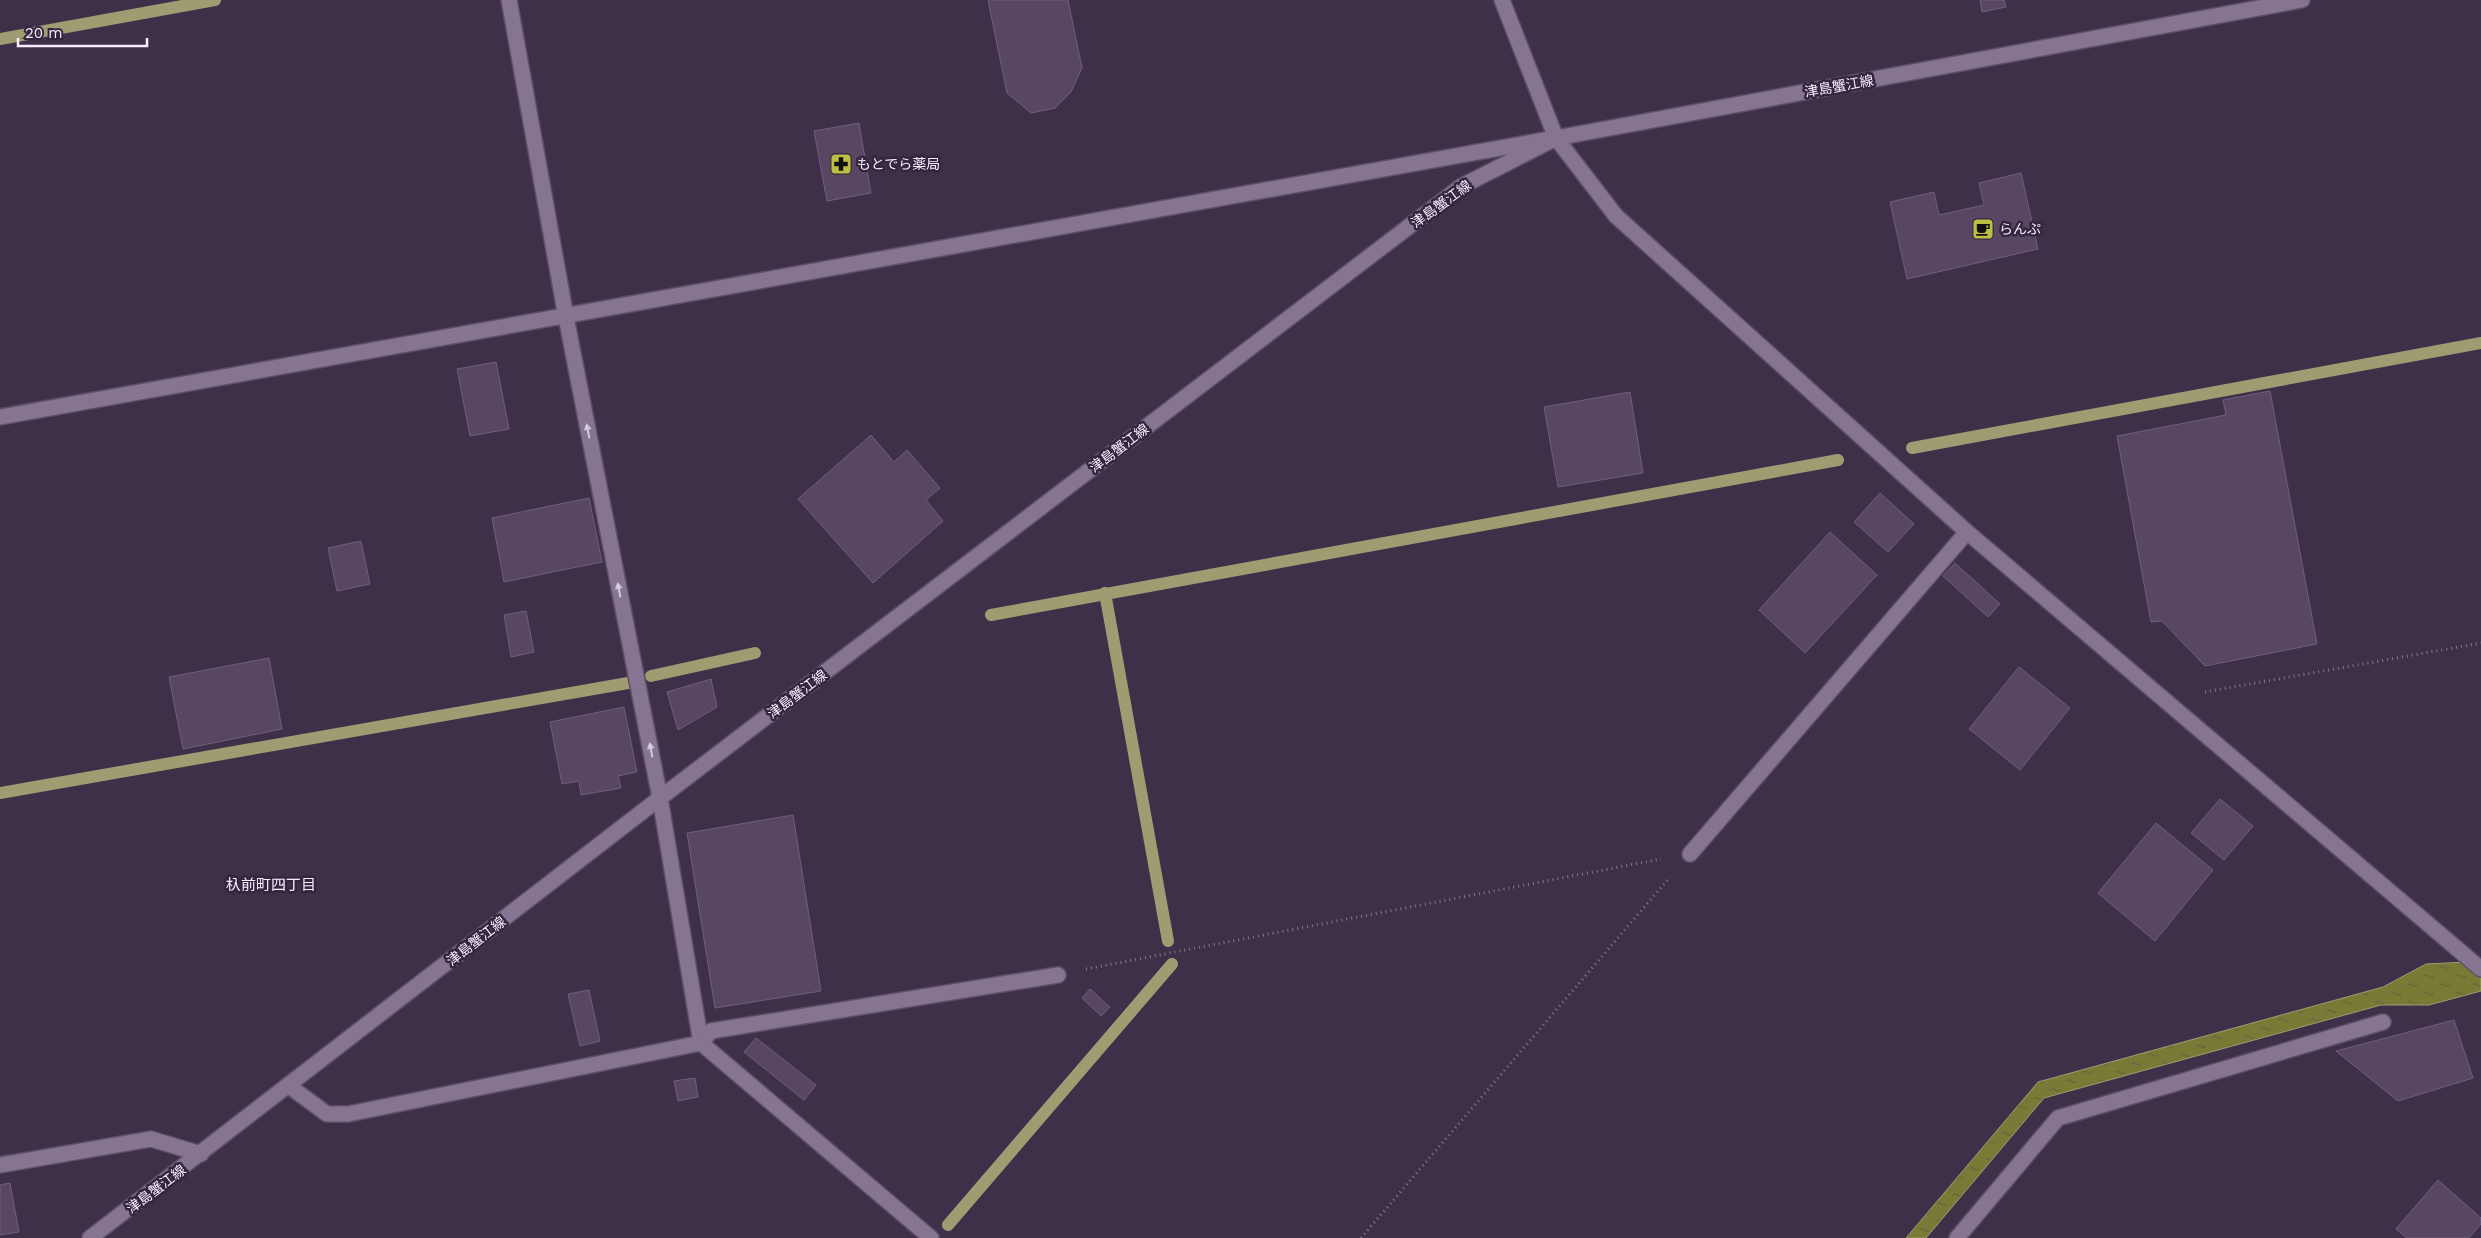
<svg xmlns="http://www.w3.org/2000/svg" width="2481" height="1238" viewBox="0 0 2481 1238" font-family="'Work Sans','Noto Sans JP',sans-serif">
<defs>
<pattern id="water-ripples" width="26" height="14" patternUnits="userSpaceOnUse" patternTransform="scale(1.25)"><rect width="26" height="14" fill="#797a35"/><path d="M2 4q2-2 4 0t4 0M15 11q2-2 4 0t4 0" fill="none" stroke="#64633f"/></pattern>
</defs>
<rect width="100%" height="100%" fill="#3f304a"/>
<path fill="url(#water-ripples)" stroke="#9f9c71" d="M 2481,959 L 2481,991 L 2429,1005 L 2381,1005 L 2044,1098 L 1926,1238 L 1906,1238 L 2038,1082 L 2383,987 L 2426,964 L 2467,962 Z"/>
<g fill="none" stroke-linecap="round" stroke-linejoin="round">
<g stroke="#9f9c71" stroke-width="12">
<path d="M 0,39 L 215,0"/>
<path d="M 1912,448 L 2481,343"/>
<path d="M 1105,593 L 1168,941"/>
<path d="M 991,615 L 1838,460"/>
<path d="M 651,676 L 755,653"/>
<path d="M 0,793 L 628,683"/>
<path d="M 948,1225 L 1172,964"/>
</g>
</g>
<g fill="#574762" stroke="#705f7c">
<path d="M 988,0 L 1068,0 L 1082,68 L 1071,92 L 1055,108 L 1031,113 L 1007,93 Z"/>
<path d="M 1980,0 L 2004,0 L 2006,7 L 1982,12 Z"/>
<path d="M 859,123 L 871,193 L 827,201 L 814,131 Z"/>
<path d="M 2021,173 L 2038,249 L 1907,279 L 1890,202 L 1934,192 L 1939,215 L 1984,205 L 1979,183 Z"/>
<path d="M 496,362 L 509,429 L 470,436 L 457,369 Z"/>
<path d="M 2270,391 L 2317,644 L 2205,666 L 2162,621 L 2151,622 L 2117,436 L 2226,415 L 2223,400 Z"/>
<path d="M 1630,392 L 1643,473 L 1558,487 L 1544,407 Z"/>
<path d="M 871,435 L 894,462 L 907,450 L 940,488 L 926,500 L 943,521 L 873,583 L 798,499 Z"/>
<path d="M 1880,493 L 1914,524 L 1888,552 L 1854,522 Z"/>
<path d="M 589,498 L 602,562 L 504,582 L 492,518 Z"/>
<path d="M 1830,532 L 1877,575 L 1805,653 L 1759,610 Z"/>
<path d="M 361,541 L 370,584 L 337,591 L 328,548 Z"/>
<path d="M 1955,563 L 2000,604 L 1988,617 L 1943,576 Z"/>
<path d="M 526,611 L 534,652 L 511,657 L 504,615 Z"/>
<path d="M 269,658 L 282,729 L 183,749 L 169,677 Z"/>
<path d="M 2019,667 L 2070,708 L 2020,770 L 1969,729 Z"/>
<path d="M 711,679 L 717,707 L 678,730 L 667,692 Z"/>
<path d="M 624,707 L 637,772 L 618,776 L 621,788 L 581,795 L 579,781 L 562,784 L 550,722 Z"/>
<path d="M 2220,799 L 2253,826 L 2224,860 L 2191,833 Z"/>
<path d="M 793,815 L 821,991 L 715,1008 L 687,833 Z"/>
<path d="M 2156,823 L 2213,870 L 2155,941 L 2098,893 Z"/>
<path d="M 1090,989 L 1110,1007 L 1101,1016 L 1082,998 Z"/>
<path d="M 589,990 L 600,1041 L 580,1046 L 568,994 Z"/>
<path d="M 2454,1020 L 2473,1078 L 2398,1101 L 2336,1051 Z"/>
<path d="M 756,1038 L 816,1085 L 804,1100 L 744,1052 Z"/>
<path d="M 695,1078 L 698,1097 L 678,1101 L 674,1081 Z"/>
<path d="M 2438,1180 L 2481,1218 L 2481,1224 L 2469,1238 L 2407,1238 L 2396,1229 Z"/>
<path d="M 10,1183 L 19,1232 L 0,1235 L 0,1185 Z"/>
</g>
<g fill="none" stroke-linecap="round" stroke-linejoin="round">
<g stroke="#5c4f65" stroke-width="18">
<g id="service">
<path d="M 660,798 L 701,1043"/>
<path d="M 701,1043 L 711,1031 L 1058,975"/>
</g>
</g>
<g stroke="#5c4f65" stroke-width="18">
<g id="minor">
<path d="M 509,0 L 566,317 L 660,798"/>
<path d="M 1502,0 L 1556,138"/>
<path d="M 1690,854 L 1967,532"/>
<path d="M 289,1086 L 327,1114 L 348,1114 L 701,1043 L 931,1238"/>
<path d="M 0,1165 L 151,1139 L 201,1154"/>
<path d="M 1957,1238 L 2058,1118 L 2383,1022"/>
</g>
</g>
<g stroke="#5c4f65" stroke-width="18">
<path id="tertiary" d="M 0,417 L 1556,138 L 1616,216 L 1967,532 L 2481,969"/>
</g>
<g stroke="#5c4f65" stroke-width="18">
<path id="secondary" d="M 90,1238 L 660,798 L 1462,186 L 1556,138 L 2302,0"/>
</g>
<g stroke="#84778e" stroke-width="3" stroke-dasharray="1 4" stroke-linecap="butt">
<path d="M 2205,692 L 2481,643"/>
<path d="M 1086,969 L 1661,859"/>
<path d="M 1361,1238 L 1670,877"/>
</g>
<use href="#service" stroke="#857492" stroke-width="15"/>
<use href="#minor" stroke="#857492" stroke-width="15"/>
<use href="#tertiary" stroke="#857492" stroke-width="15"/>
<use href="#secondary" stroke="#857492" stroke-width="15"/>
</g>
<defs><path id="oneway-solid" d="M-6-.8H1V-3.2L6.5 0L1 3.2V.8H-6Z" transform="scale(1.25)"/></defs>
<g fill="#d5c9de">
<use href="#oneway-solid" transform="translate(588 431) rotate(-101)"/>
<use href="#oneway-solid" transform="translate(619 590) rotate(-101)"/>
<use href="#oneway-solid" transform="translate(651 750) rotate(-101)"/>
</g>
<defs>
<g id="pharmacy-square" transform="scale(1.125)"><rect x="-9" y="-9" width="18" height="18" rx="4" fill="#bdbf43" stroke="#35263f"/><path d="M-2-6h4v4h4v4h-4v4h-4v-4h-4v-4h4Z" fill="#111"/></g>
<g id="cafe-square" transform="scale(1.125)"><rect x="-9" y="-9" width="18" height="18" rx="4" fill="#bdbf43" stroke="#35263f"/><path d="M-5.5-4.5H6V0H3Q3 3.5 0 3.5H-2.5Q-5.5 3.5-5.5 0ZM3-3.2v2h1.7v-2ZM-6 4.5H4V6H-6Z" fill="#111"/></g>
</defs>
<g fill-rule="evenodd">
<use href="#pharmacy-square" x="841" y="164"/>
<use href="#cafe-square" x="1983" y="229"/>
</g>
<g text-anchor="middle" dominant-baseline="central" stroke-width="5" stroke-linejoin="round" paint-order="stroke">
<g font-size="14" fill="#f7edfe" stroke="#35263f">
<text transform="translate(1839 86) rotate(-10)">津島蟹江線</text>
<text transform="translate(1441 204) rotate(-36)">津島蟹江線</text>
<text transform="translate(1119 448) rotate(-37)">津島蟹江線</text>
<text transform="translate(797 694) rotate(-37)">津島蟹江線</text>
<text transform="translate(476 941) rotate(-38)">津島蟹江線</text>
<text transform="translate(156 1189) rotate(-37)">津島蟹江線</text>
</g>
<g font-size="14" fill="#f7edfe" stroke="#35263f" text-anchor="start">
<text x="857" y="164">もとでら薬局</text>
<text x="1999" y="229">らんぷ</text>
</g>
<g font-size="15" fill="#f7edfe" stroke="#35263f">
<text x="271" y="885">杁前町四丁目</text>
</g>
</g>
<path d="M18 38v8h129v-8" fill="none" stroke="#f7edfe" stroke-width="2.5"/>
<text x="25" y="38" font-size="15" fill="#f7edfe" stroke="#35263f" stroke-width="4" paint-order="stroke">20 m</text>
</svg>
